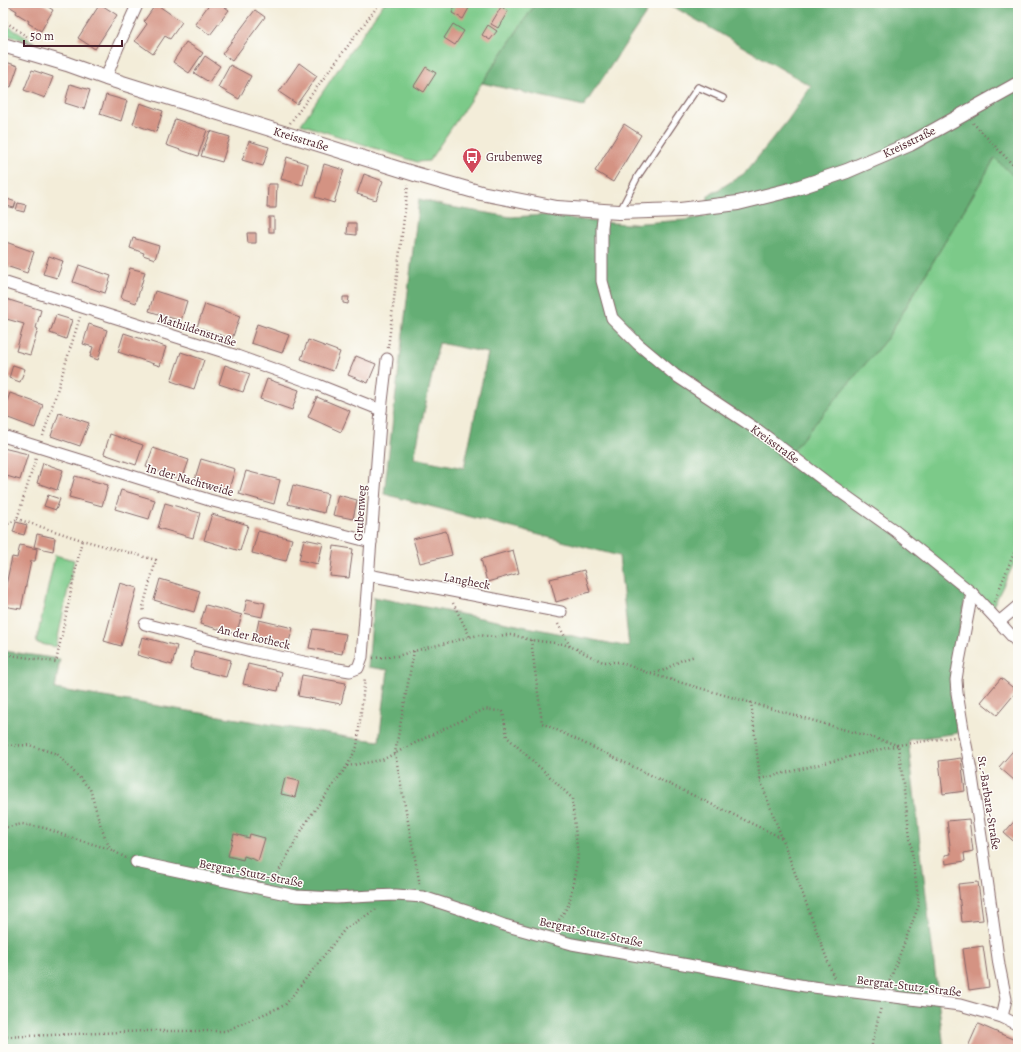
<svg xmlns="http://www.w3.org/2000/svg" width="1021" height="1052" viewBox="0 0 1021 1052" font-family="Alegreya,serif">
<rect width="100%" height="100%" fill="#fdfcf7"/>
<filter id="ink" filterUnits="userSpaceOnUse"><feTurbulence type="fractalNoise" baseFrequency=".025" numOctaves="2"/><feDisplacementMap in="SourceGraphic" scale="8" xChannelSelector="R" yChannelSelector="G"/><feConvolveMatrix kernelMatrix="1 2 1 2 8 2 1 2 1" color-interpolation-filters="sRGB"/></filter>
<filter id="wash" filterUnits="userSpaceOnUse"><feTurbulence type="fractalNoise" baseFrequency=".012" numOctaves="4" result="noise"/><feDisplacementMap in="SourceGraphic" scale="16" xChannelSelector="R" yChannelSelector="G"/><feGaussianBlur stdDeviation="0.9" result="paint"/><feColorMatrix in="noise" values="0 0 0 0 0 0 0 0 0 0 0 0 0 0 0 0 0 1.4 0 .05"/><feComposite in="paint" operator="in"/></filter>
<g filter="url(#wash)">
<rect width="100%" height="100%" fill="#f3edd9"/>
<g fill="#7cca89" stroke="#63745a">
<path d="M 384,3 L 536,3 L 429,161 L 417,162 L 301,124 L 349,53 Z"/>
<path d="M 3,23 L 35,43 L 3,34 Z"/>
<path d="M 995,158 L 1018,181 L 1018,556 L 989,614 L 966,593 L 786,457 L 888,337 Z"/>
<path d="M 55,555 L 74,560 L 56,647 L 36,643 Z"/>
</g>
<g fill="#65ae75" stroke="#586650" fill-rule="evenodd">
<path d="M 536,3 L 653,3 L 584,106 L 482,83 Z"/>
<path d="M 667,3 L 1018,3 L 1018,181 L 995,158 L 888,337 L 787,457 L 891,531 L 966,593 L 952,677 L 950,692 L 958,733 L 908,740 L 944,1049 L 3,1049 L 3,651 L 60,659 L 55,689 L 353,738 L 379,741 L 388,670 L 368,667 L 374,597 L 629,647 L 619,556 L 384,494 L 419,199 L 445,206 L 511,217 L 544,215 L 598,222 L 628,224 L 685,220 L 707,216 L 708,196 L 745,173 L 788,120 L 811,86 ZM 439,343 L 488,353 L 464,468 L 414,458 Z"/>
</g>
<g id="blocks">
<g fill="#d49383">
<path d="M 4,3 L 42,3 L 53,10 L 41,31 L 28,23 L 29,21 L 16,13 L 17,11 Z"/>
<path d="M 210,3 L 219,3 L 229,10 L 210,35 L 195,24 Z"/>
<path d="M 457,3 L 459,3 L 469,8 L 463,19 L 452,13 Z"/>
<path d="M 100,4 L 117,15 L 95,49 L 78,38 Z"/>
<path d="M 156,4 L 182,22 L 170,39 L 165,36 L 153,54 L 135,41 L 147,24 L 144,21 Z"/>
<path d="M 501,7 L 508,11 L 498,28 L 491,24 Z"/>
<path d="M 255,10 L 265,17 L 232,61 L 222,54 Z"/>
<path d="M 453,24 L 464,31 L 455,45 L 444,38 Z"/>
<path d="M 488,25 L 497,31 L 490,40 L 482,35 Z"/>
<path d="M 186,42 L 203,53 L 189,73 L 173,62 Z"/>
<path d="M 205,56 L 220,66 L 209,82 L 194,73 Z"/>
<path d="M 3,61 L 18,66 L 11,87 L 3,85 Z"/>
<path d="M 299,63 L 317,76 L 297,104 L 279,92 Z"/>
<path d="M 230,65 L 251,76 L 239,99 L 218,87 Z"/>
<path d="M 426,67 L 436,73 L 424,92 L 414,86 Z"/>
<path d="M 32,70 L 53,77 L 45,98 L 24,90 Z"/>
<path d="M 70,84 L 90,90 L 84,109 L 65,103 Z"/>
<path d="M 106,95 L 127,101 L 121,121 L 100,114 Z"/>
<path d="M 140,103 L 163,111 L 156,132 L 133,124 Z"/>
<path d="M 175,119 L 207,130 L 198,156 L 166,145 Z"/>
<path d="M 624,124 L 641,135 L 613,182 L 595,171 Z"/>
<path d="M 210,131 L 230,137 L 222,162 L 201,156 Z"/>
<path d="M 249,141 L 269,147 L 263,166 L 242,160 Z"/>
<path d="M 287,157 L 308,164 L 303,185 L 281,179 Z"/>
<path d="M 324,164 L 344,170 L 334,203 L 315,197 Z"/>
<path d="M 364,174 L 383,181 L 376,200 L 357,194 Z"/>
<path d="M 268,184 L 277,184 L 276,208 L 267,208 Z"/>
<path d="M 4,198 L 16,202 L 14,208 L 3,205 Z"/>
<path d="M 18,203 L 26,205 L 24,212 L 16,210 Z"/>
<rect x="269" y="217" width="5" height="15"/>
<path d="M 348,223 L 356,223 L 356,235 L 347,234 Z"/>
<path d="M 247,233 L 256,233 L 256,243 L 248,243 Z"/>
<path d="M 133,238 L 159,246 L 155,259 L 143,255 L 144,253 L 130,248 Z"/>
<path d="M 3,241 L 34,252 L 27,273 L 3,265 Z"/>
<path d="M 49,256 L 63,261 L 57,278 L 43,274 Z"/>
<path d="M 79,265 L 111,276 L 105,293 L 73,282 Z"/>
<path d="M 130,268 L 145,272 L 136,303 L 121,298 Z"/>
<path d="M 155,291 L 187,301 L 181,321 L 149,311 Z"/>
<path d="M 343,297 L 349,297 L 348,304 L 343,303 Z"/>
<path d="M 3,298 L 41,310 L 36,328 L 38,329 L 30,355 L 16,351 L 24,324 L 3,318 Z"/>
<path d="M 205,304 L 240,316 L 232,339 L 197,327 Z"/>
<path d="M 56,315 L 72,320 L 66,339 L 50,333 Z"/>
<path d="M 89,324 L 107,330 L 98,360 L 90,357 L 93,347 L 83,344 Z"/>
<path d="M 257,324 L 289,335 L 282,353 L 251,343 Z"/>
<path d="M 124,333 L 166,347 L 160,366 L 118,352 Z"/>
<path d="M 308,340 L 340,352 L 333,371 L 301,359 Z"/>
<path d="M 181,352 L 204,360 L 194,389 L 171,381 Z"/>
<path d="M 356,356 L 376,364 L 368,383 L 348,375 Z"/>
<path d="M 13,365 L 25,369 L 20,382 L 9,378 Z"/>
<path d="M 225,365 L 250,374 L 243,392 L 219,384 Z"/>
<path d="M 267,379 L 299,390 L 292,410 L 260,399 Z"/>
<path d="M 10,393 L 43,405 L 35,428 L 3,416 L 3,413 Z"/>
<path d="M 317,397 L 350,411 L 341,432 L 308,417 Z"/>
<path d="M 59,413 L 89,423 L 80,446 L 51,436 Z"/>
<path d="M 110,434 L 143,445 L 136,465 L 104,454 Z"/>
<path d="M 3,448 L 28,454 L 20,480 L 3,475 Z"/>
<path d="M 153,448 L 189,460 L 182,480 L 146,467 Z"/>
<path d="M 201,459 L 235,469 L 228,492 L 194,482 Z"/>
<path d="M 43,463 L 63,470 L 57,490 L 37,483 Z"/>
<path d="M 246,471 L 280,480 L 274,504 L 239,494 Z"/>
<path d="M 75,476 L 108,485 L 102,506 L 69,497 Z"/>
<path d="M 293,485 L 328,494 L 324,513 L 288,504 Z"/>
<path d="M 121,490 L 155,500 L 149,519 L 115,509 Z"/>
<path d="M 48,495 L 60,499 L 56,510 L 44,506 Z"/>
<path d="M 338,495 L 357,500 L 353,519 L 333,515 Z"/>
<path d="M 165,503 L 200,513 L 193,538 L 158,528 Z"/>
<path d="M 212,514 L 248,525 L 240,551 L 204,540 Z"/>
<path d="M 16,522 L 27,525 L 24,535 L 13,532 Z"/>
<path d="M 258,531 L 292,539 L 286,561 L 252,553 Z"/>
<path d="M 446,531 L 452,555 L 420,563 L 413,539 Z"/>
<path d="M 37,534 L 55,538 L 53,551 L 34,547 Z"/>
<path d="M 304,539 L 323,543 L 318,564 L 299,560 Z"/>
<path d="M 20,545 L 37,549 L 35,561 L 31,561 L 21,609 L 3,606 L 3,599 L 12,557 L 17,558 Z"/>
<path d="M 334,546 L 353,549 L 349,578 L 330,576 Z"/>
<path d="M 513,550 L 519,573 L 487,582 L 481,559 Z"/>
<path d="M 584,570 L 590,592 L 556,602 L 550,579 Z"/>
<path d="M 160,579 L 200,591 L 194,612 L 154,600 Z"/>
<path d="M 120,583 L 137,588 L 121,646 L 104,641 Z"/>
<path d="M 247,599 L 265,603 L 262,617 L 244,613 Z"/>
<path d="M 206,605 L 242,615 L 236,634 L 200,624 Z"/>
<path d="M 259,620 L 293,628 L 288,645 L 255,638 Z"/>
<path d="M 313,629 L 346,634 L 342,654 L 309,648 Z"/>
<path d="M 142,637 L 177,646 L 172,665 L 137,655 Z"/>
<path d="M 194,651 L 231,660 L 226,677 L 190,668 Z"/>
<path d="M 248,664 L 282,672 L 278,691 L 243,684 Z"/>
<path d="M 302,675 L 346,683 L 341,704 L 298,696 Z"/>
<path d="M 1001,678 L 1017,691 L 997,715 L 981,702 Z"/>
<path d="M 1018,745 L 1018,777 L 1015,781 L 999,767 Z"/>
<path d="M 961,758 L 965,791 L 943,794 L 939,761 Z"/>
<path d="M 285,778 L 299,781 L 295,797 L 281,794 Z"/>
<path d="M 1018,817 L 1018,845 L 1004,833 Z"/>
<path d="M 969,819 L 973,851 L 964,853 L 965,861 L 946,864 L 945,855 L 951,854 L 947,821 Z"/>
<path d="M 234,834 L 249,838 L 250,834 L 265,838 L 258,861 L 244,856 L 243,860 L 228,856 Z"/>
<path d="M 978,882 L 983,920 L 962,922 L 958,884 Z"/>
<path d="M 983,946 L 989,987 L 969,990 L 963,949 Z"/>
<path d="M 978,1024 L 1017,1041 L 1014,1049 L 967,1049 Z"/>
</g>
</g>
</g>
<g filter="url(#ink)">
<use href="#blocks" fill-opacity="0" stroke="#856768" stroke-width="1"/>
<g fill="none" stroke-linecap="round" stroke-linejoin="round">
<g stroke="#856768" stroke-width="8">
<path id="service" d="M 620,211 L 638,176 L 698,87 L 723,98"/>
</g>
<g stroke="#856768" stroke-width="13">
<g id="minor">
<path d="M 106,78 L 118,47 L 138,3"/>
<path d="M 604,212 L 602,227 L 602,281 L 612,318 L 638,344 L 675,375 L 759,431 L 825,481 L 894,530 L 972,593 L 999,622 L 1018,643"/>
<path d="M 3,282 L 237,356 L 318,385 L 381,410"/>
<path d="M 3,436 L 209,500 L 371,542"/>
<path d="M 368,575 L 447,590 L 561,612"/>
<path d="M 972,593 L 958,667 L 956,680 L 957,693 L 964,735 L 971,770 L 982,843 L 999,965 L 1006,999 L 1002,1017"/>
<path d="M 999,622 L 1018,606"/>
<path d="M 145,624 L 251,651 L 338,669 L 350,671 L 358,668 L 362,657 L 381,410 L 387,359"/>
<path d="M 136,862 L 296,896 L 336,898 L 372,896 L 396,895 L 423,897 L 466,911 L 504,925 L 572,944 L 805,986 L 960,1005 L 1002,1017 L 1018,1025"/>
</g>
</g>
<g stroke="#856768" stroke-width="16">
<path id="tertiary" d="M 3,45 L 67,64 L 106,78 L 415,174 L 481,193 L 557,208 L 619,212 L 680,210 L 738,203 L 794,189 L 847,171 L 910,144 L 1018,84"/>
</g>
<g stroke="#856768" stroke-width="2.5" stroke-dasharray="1 3" stroke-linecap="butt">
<path d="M 3,20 L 29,38"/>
<path d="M 290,123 L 380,3"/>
<path d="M 973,123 L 1014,166"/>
<path d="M 388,348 L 408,185"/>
<path d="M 43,436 L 80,317"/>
<path d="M 17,519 L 82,540 L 156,560 L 143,607 L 144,613"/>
<path d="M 3,534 L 6,525 L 17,519 L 36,458"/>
<path d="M 994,602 L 1018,543"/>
<path d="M 453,603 L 470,637"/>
<path d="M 558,624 L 570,646"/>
<path d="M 531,640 L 542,723 L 782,838"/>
<path d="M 414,651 L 395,753 L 420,885"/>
<path d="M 3,654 L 56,662 L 82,540"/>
<path d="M 373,658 L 397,656 L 414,651 L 478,635 L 495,637 L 504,635 L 513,635 L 531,640 L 563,644 L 577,649 L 588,655 L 603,662 L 619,662 L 649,673 L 662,671 L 682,660 L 695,656"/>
<path d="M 651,674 L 898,745 L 954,737"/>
<path d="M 751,702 L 760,779 L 834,978"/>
<path d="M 3,746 L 29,745 L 57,754 L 90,789 L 101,827 L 110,849 L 126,858"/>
<path d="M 347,766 L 382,760 L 425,738 L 485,709 L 503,712 L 507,737 L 548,775 L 572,798 L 578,857 L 569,904 L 554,928"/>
<path d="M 760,779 L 898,745 L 919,905 L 888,985"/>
<path d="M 3,828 L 22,824 L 45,828 L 71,838 L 110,849"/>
<path d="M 274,880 L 308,819 L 347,766 L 357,747 L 365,677"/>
<path d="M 3,1037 L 147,1031 L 225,1031 L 285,1005 L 345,929 L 378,908"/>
<path d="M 872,1049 L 872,1043 L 881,1007"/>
</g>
<use href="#service" stroke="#fff" stroke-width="5.5"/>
<use href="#minor" stroke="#fff" stroke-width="11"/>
<use href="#tertiary" stroke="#fff" stroke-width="14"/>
</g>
</g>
<defs>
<g id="bus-pin" transform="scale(1)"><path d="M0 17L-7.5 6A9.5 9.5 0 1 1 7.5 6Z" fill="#d1495b" stroke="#fdfcf7"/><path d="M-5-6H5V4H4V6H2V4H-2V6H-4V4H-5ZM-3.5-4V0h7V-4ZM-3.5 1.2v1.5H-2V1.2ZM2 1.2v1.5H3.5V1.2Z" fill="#fff"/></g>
</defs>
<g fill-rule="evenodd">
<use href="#bus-pin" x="472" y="157"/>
</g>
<g text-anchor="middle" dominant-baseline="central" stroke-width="3" stroke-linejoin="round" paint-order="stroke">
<g font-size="12" fill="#4a1f2b" stroke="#fdfcf7">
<text transform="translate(301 139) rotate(17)">Kreisstraße</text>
<text transform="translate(909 142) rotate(-26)">Kreisstraße</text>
<text transform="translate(197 330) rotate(18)">Mathildenstraße</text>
<text transform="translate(775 444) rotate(36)">Kreisstraße</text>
<text transform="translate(190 480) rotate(16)">In der Nachtweide</text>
<text transform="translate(360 513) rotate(-86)">Grubenweg</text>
<text transform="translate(467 581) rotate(11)">Langheck</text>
<text transform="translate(254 637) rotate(13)">An der Rotheck</text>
<text transform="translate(989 803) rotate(81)">St.-Barbara-Straße</text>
<text transform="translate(251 873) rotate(11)">Bergrat-Stutz-Straße</text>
<text transform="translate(591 932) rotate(12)">Bergrat-Stutz-Straße</text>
<text transform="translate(909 986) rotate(7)">Bergrat-Stutz-Straße</text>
</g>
<g font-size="12" fill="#4a1f2b" stroke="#fdfcf7" text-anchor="start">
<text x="486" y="157">Grubenweg</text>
</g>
</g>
<rect width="1021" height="1052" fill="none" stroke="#fdfcf7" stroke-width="16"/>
<path d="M24 40v6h98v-6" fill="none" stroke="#4a1f2b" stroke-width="2"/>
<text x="30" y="40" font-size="12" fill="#4a1f2b" stroke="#fdfcf7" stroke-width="3" paint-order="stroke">50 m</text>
</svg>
